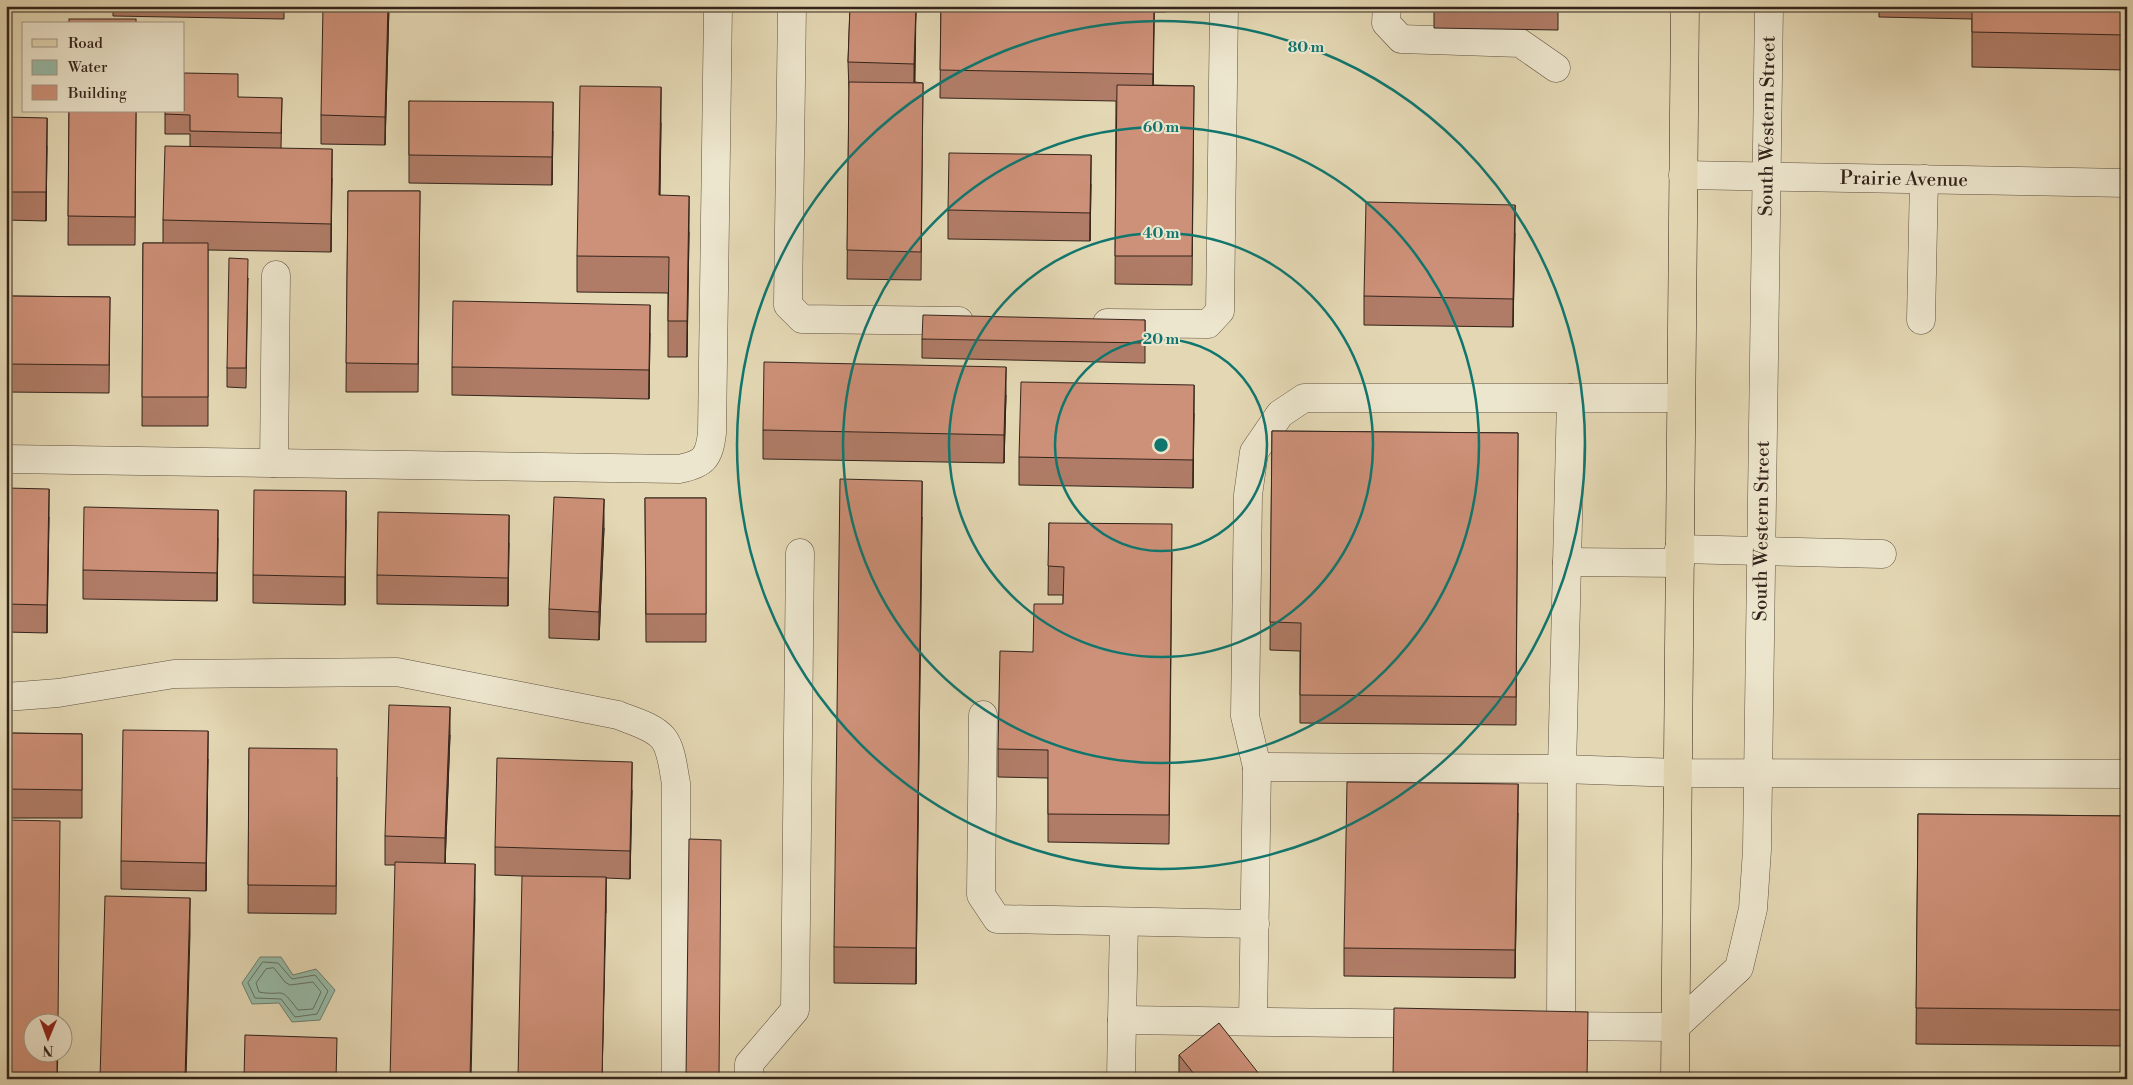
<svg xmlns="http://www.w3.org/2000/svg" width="2133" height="1085" viewBox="0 0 2133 1085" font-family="'Libre Bodoni',serif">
<rect width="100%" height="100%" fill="#e4d8b4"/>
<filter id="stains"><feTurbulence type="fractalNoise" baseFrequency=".004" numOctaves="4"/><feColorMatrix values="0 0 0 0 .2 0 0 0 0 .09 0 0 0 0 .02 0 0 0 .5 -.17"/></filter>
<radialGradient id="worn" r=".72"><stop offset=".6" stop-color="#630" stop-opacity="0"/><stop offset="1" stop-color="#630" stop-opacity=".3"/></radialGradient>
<path fill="#97bba8" stroke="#6f7f70" d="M 260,957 L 281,957 L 293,975 L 316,969 L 335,990 L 320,1020 L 292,1022 L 279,1003 L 252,1004 L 242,983 Z"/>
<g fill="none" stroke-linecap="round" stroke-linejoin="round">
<g stroke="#657062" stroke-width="1">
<path d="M 263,962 L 278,963 L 292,979 L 315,975 L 328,991 L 317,1014 L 295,1017 L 281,999 L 255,998 L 248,983 Z"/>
<path d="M 274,968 L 285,982 L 290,985 L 313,982 L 321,992 L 313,1009 L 298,1010 C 278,984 286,997 259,992 L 256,983 L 266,969 Z"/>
</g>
<g stroke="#5f5141" stroke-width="29">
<g id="minor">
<path d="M 792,6 L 788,305 L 802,319 L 959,321"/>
<path d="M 1387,6 L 1386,23 L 1401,39 L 1520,43 L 1556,68"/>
<path id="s1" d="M 1683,175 L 2127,183"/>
<path d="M 1921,320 L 1924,179"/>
<path d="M 1107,323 L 1208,324 L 1220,311 L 1224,6"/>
<path d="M 1571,398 L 1304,398 L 1280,414 L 1254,452 L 1248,495 L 1245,716 L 1257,767 L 1562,769 L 1678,773 L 2127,774"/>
<path d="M 6,459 L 679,469 C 704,464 709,458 712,433 L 718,6"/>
<path d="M 274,463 L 276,275"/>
<path d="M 1679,549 L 1882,554"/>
<path d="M 1567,562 L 1680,563"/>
<path d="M 6,697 L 58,693 L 174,674 L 397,672 L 618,715 C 632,721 653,726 663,738 C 672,749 673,769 676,783 L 676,1079"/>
<path d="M 983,715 L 981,895 L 997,919 L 1255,924"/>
<path d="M 1122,1020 L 1124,922"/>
<path d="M 1253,1021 L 1257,767"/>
<path id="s2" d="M 1552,1026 L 1675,1027 L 1739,968 L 1753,909 L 1757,850 L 1769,6"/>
<path d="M 1561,1026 L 1562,769 L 1571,398 L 1681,398"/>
<path d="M 749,1079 L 749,1064 L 795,1010 L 800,553"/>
<path d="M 1121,1079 L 1122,1020 L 1432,1024"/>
</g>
</g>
<g stroke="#33241b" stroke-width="29">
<path id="major" d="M 1675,1079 L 1685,6"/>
</g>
<use href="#minor" stroke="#ede6ce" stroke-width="28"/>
<use href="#major" stroke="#e4d8b4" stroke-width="28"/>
</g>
<g fill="#b07c67" stroke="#33241b">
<path d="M 113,6 L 284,6 L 284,19 L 113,16 Z"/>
<path d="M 389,6 L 385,145 L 321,144 L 321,115 Z"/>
<path d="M 850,6 L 916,6 L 915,82 L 923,83 L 921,280 L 847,279 L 849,91 L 848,62 Z"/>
<path d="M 941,6 L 1166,6 L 1166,12 L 1154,12 L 1153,85 L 1194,86 L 1192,285 L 1115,284 L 1116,101 L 940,98 Z"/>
<path d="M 1434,6 L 1558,6 L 1558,30 L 1434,28 Z"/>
<path d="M 1879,6 L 2127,6 L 2127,70 L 1972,67 L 1972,19 L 1879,17 Z"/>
<path d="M 282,98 L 281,148 L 332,178 L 331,252 L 208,250 L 208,426 L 142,426 L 143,243 L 163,243 L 163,220 L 190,146 L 190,134 L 165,134 L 165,114 Z"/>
<path d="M 409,101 L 553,131 L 552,185 L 409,183 Z"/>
<path d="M 69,111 L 136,111 L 135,245 L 68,245 Z"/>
<path d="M 6,117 L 47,146 L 46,221 L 6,220 Z"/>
<path d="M 661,123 L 660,195 L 689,232 L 687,357 L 668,357 L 668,293 L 577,292 L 577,256 Z"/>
<path d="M 1091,184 L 1090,241 L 948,239 L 948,210 Z"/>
<path d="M 348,191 L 420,191 L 418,392 L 346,392 Z"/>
<path d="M 1515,233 L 1513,327 L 1364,325 L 1364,296 Z"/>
<path d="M 248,278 L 246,388 L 227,387 L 227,368 Z"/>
<path d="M 6,296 L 110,297 L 109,393 L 6,392 Z"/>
<path d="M 1145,320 L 1145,363 L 922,358 L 922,339 Z"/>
<path d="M 650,333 L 649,399 L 452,395 L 452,367 Z"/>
<path d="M 1006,395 L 1004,463 L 763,459 L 763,430 Z"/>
<path d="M 1194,413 L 1193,488 L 1019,485 L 1019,457 Z"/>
<path d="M 1272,431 L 1518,433 L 1516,725 L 1300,723 L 1300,651 L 1270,650 Z"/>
<path d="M 6,488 L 49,517 L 47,633 L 6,632 Z"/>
<path d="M 645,498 L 706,498 L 706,642 L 646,642 Z"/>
<path d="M 922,517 L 916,984 L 834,983 L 834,947 Z"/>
<path d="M 346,520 L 345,605 L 253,603 L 253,575 Z"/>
<path d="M 1049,523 L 1172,552 L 1169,844 L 1048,842 L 1048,778 L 998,777 L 998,749 L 1033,652 L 1063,604 L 1063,595 L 1048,595 Z"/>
<path d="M 604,528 L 599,640 L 549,638 L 549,609 Z"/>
<path d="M 218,538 L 217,601 L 83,599 L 83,570 Z"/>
<path d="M 509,543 L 508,606 L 377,604 L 377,575 Z"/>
<path d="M 6,733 L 82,734 L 82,818 L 6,818 Z"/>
<path d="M 450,735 L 445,864 L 475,900 L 395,865 L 385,865 L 385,836 Z"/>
<path d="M 249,748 L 337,777 L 336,914 L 248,913 Z"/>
<path d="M 208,759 L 206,891 L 121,889 L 121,861 Z"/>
<path d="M 632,790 L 630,879 L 606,878 L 606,913 L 522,876 L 495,875 L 495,847 Z"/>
<path d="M 1518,813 L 1515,978 L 1344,976 L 1344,948 Z"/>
<path d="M 1918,814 L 2127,816 L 2127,1046 L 1916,1044 Z"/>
<path d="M 6,820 L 58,1052 L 57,1079 L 6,1079 Z"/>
<path d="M 1179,1055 L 1263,1079 L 1179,1079 Z"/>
</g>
<g fill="#906554" stroke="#33241b">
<path d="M 388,6 L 389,6 L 385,145 L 385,117 Z"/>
<path d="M 916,6 L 914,92 L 914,64 Z"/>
<path d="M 1154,6 L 1154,33 L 1153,102 L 1153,74 Z"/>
<path d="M 661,87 L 661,123 L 659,231 L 659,195 Z"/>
<path d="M 553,102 L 553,131 L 552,185 L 552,157 Z"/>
<path d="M 47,118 L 47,146 L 46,221 L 46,192 Z"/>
<path d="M 332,149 L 332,178 L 331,252 L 331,224 Z"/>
<path d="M 1091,155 L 1091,184 L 1090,241 L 1090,213 Z"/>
<path d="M 689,196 L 689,232 L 687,357 L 687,321 Z"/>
<path d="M 1515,205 L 1515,233 L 1513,327 L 1513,299 Z"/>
<path d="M 650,305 L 650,333 L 649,399 L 649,370 Z"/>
<path d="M 1006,367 L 1006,395 L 1004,463 L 1004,435 Z"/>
<path d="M 1194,385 L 1194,413 L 1193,488 L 1193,460 Z"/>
<path d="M 922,481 L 922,517 L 916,984 L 916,948 Z"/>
<path d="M 49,489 L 49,517 L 47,633 L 47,605 Z"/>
<path d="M 346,491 L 346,520 L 345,605 L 345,577 Z"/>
<path d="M 604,499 L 604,528 L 599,640 L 599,612 Z"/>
<path d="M 218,510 L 218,538 L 217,601 L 217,573 Z"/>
<path d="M 509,515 L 509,543 L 508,606 L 508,578 Z"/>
<path d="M 450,707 L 450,735 L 445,866 L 445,838 Z"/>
<path d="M 208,731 L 208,759 L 206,891 L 206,863 Z"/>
<path d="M 632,762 L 632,790 L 630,879 L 630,851 Z"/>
<path d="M 1518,784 L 1518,813 L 1515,978 L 1515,950 Z"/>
<path d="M 475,864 L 475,900 L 471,1079 L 470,1079 Z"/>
<path d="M 606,877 L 606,913 L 602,1079 Z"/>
<path d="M 190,898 L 190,934 L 186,1079 L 185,1079 Z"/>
</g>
<g fill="#cd9078" stroke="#33241b">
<path d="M 323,6 L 388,6 L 385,117 L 321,115 Z"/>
<path d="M 850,6 L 916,6 L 914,64 L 848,62 Z"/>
<path d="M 941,6 L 1154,6 L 1153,74 L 940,70 Z"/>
<path d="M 1972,6 L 2127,6 L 2127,35 L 1972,32 Z"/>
<rect x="69" y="19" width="67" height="5"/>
<path d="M 184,73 L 238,74 L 238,97 L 282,98 L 281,133 L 190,131 L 190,115 L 165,114 L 165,111 L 184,111 Z"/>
<path d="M 849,82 L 923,83 L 921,252 L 847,250 Z"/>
<path d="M 1117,85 L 1194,86 L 1192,256 L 1115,256 Z"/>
<path d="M 580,86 L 661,87 L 659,195 L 689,196 L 687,321 L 668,321 L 669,257 L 577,256 Z"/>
<path d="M 409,101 L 553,102 L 552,157 L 409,155 Z"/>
<path d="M 69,111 L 136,111 L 135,217 L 68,216 Z"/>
<path d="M 6,117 L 47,118 L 46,192 L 6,192 Z"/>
<path d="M 165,146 L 332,149 L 331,224 L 163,220 Z"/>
<path d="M 949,153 L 1091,155 L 1090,213 L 948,210 Z"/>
<path d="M 348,191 L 420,191 L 418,364 L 346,363 Z"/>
<path d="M 1366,202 L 1515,205 L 1513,299 L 1364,296 Z"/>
<path d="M 143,243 L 208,243 L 208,397 L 142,397 Z"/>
<path d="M 229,258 L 248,259 L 246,368 L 227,368 Z"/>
<path d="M 6,296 L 110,297 L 109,365 L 6,364 Z"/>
<path d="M 453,301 L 650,305 L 649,370 L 452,367 Z"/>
<path d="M 923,315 L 1145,320 L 1145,343 L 922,339 Z"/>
<path d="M 764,362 L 1006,367 L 1004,435 L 763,430 Z"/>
<path d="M 1021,382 L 1194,385 L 1193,460 L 1019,457 Z"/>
<path d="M 1272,431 L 1518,433 L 1516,697 L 1300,695 L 1301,623 L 1270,622 Z"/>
<path d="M 840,479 L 922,481 L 916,948 L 834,947 Z"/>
<path d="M 6,488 L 49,489 L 47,605 L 6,604 Z"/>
<path d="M 254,490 L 346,491 L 345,577 L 253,575 Z"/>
<path d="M 554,497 L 604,499 L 599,612 L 549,609 Z"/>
<path d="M 645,498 L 706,498 L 706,614 L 646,614 Z"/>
<path d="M 84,507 L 218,510 L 217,573 L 83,570 Z"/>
<path d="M 378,512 L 509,515 L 508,578 L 377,575 Z"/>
<path d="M 1049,523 L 1172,524 L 1169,815 L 1048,814 L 1048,750 L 998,749 L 1000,651 L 1033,652 L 1034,604 L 1063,604 L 1064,567 L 1048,566 Z"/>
<path d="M 389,705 L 450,707 L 445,838 L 385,836 Z"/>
<path d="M 123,730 L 208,731 L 206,863 L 121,861 Z"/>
<path d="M 6,733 L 82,734 L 82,790 L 6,789 Z"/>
<path d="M 249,748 L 337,749 L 336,886 L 248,885 Z"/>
<path d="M 497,758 L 632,762 L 630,851 L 495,847 Z"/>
<path d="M 1347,782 L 1518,784 L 1515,950 L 1344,948 Z"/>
<path d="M 1918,814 L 2127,816 L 2127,1010 L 1916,1008 Z"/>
<path d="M 6,820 L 60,821 L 58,1022 L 32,1022 L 32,1052 L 57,1052 L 57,1076 L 6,1075 Z"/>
<path d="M 689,839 L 721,840 L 719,1079 L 686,1079 Z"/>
<path d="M 395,862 L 475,864 L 470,1079 L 390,1079 Z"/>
<path d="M 522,876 L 606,877 L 602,1079 L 518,1079 Z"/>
<path d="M 105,896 L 190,898 L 185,1079 L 100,1079 Z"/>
<path d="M 1394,1008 L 1588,1012 L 1587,1079 L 1393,1079 Z"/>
<path d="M 1219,1023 L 1263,1079 L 1198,1079 L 1179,1055 Z"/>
<path d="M 245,1035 L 337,1038 L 336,1079 L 244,1079 Z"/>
</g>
<g fill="none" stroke="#0f766e" stroke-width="2.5">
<circle cx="1161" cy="445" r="106"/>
<circle cx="1161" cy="445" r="212"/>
<circle cx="1161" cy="445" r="318"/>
<circle cx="1161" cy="445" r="424"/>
</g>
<g text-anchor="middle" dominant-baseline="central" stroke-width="4" stroke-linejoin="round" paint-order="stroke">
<g font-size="19" fill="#33241b" stroke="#ede6ce">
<text stroke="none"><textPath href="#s2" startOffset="1054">South Western Street</textPath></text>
<text stroke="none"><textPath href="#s1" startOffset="221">Prairie Avenue</textPath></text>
<text stroke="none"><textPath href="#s2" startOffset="649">South Western Street</textPath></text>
</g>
</g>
<circle cx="1161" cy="445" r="8" fill="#0f766e" stroke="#ede6ce" stroke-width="2.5"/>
<g font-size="15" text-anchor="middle" font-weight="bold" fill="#0f766e" stroke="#ede6ce" stroke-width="4" stroke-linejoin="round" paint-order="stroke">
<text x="1306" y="52">80 m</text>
<text x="1161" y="132">60 m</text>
<text x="1161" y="238">40 m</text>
<text x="1161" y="344">20 m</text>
</g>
<rect width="2133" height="1085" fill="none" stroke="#e4d8b4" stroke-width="25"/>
<rect x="8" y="8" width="2118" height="1070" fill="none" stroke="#33241b" stroke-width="2.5"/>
<rect x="12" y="12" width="2108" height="1060" fill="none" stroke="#33241b"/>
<rect x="22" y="22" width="162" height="90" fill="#ede6ce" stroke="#a39886"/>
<rect x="32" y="39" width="25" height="8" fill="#e4d8b4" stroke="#a39886"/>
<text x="68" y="48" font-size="15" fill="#33241b">Road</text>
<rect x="32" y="60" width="25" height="15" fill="#97bba8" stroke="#a39886"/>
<text x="68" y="72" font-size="15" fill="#33241b">Water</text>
<rect x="32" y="85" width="25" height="15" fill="#cd9078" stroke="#a39886"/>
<text x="68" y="98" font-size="15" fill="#33241b">Building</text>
<g transform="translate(48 1038) rotate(181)"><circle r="24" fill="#ede6ce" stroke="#a39886"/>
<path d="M0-4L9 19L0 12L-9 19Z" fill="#8f2418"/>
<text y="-8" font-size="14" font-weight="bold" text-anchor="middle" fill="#33241b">N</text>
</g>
<rect width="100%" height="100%" filter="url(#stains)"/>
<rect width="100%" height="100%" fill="url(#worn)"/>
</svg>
